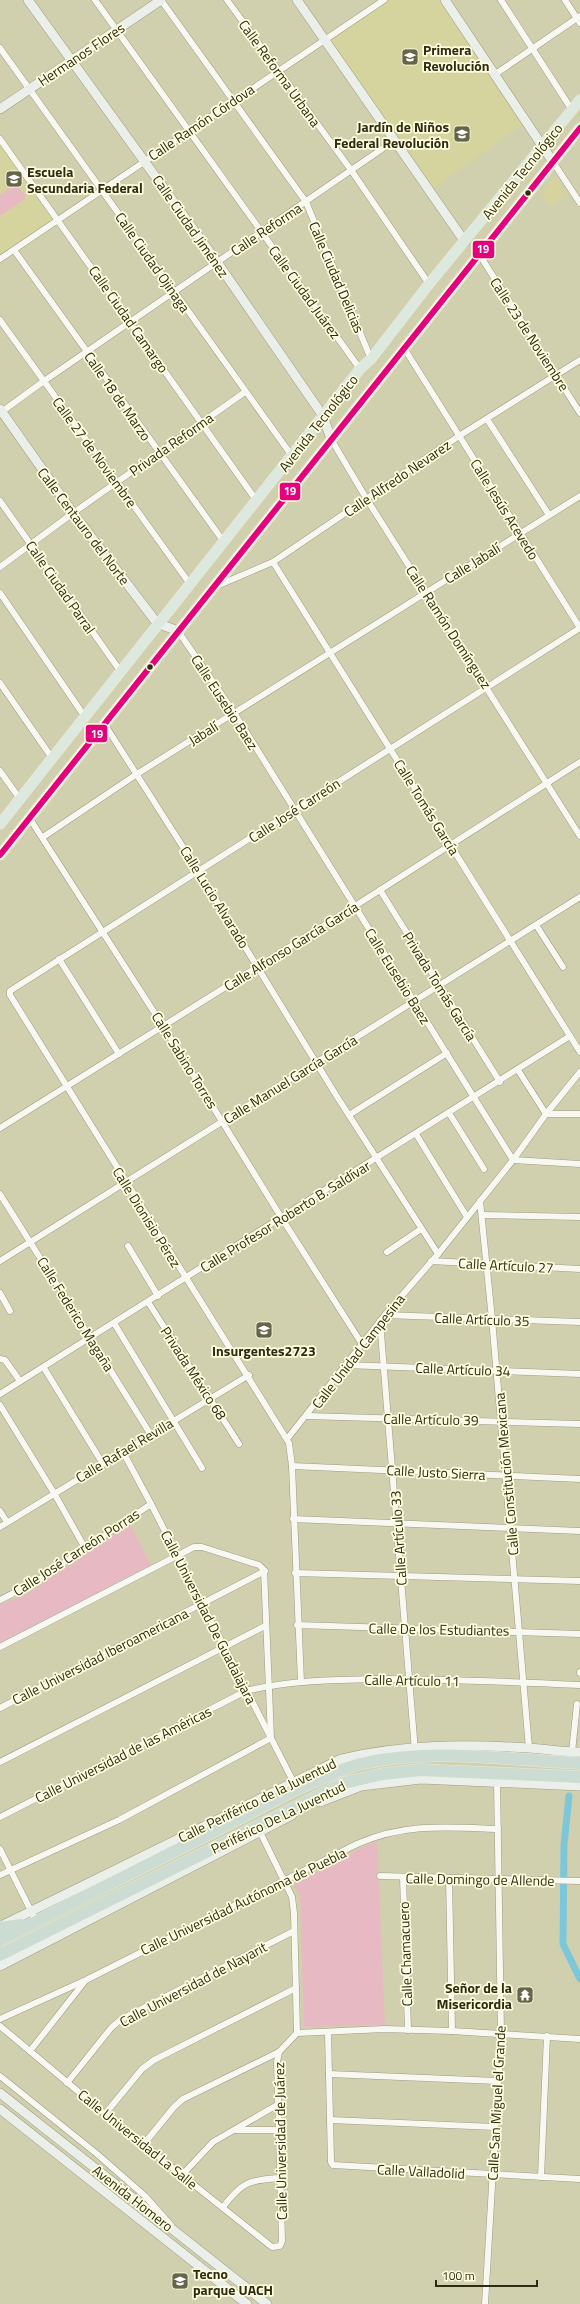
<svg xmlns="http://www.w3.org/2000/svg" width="580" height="2304" viewBox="0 0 580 2304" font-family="'Titillium Web',sans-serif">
<rect width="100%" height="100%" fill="#d1d0ae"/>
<g fill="#d5d49e">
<path d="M 384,0 L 445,0 L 526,122 L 430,191 L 325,39 Z"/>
<path d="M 0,139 L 58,219 L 0,259 Z"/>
<path d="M 555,177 L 568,196 L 549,207 L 541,193 Z"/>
</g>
<g fill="#e7b9c2">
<path d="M 14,185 L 18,186 L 25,195 L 25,199 L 0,216 L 0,195 Z"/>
<path d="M 130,1524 L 151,1565 L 0,1643 L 0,1605 L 30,1592 Z"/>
<path d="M 377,1842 L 385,2025 L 304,2027 L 300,1895 L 294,1885 L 364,1846 Z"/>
</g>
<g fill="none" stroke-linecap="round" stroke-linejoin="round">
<path stroke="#7cc7da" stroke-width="7" d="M 569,1796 L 564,1845 L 563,1944 L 580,1979"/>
<g stroke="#9d9b80" stroke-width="7">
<g id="street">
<path d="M 95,0 L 360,369"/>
<path d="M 161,0 L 306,202 L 371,359"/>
<path d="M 227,0 L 351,170 L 429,284"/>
<path d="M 501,0 L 572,110"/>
<path d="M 565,0 L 580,23"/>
<path d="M 0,48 L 292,456"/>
<path d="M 494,75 L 580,16"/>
<path d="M 0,139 L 256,500"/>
<path d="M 553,162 L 580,203"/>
<path d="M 14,250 L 224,542"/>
<path d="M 479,254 L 580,413"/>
<path d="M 0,259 L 384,0"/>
<path d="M 0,320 L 190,584"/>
<path d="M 404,348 L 580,628"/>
<path d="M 0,413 L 44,381 L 395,140"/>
<path d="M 487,419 L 549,515"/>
<path d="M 331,439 L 366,498 L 580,836"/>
<path d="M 0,501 L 121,672"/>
<path d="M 273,562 L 580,1052"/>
<path d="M 0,567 L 73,513 L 245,392"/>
<path d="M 219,585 L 273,562 L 459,436 L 580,360"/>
<path d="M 0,593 L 85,717"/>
<path d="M 178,631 L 235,714 L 513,1160 L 580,1164"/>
<path d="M 0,683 L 52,758"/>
<path d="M 105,725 L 199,872 L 336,1095 L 438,1254"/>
<path d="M 0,771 L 20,799"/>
<path d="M 30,819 L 163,1026 L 281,1217 L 362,1344"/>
<path d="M 43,837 L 137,774 L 580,496"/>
<path d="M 380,890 L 500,1082"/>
<path d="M 536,925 L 563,967"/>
<path d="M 59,959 L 119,1054"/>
<path d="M 518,1070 L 546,1114 L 580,1114"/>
<path d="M 449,1113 L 484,1169"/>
<path d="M 349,1115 L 447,1053"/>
<path d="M 0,1128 L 355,906 L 580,762"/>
<path d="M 416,1134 L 467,1217"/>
<path d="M 0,1194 L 151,1435"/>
<path d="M 480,1201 L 492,1319 L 529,1748"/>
<path d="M 482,1215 L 580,1217"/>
<path d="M 128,1246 L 158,1296"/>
<path d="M 387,1252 L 421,1229"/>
<path d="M 0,1261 L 580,897"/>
<path d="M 431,1261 L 580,1269"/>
<path d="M 0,1293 L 10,1311"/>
<path d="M 148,1302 L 239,1444"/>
<path d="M 385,1315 L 580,1322"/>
<path d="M 380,1321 L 415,1751"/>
<path d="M 114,1323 L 202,1468"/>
<path d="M 0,1359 L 5,1360 L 20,1381"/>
<path d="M 346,1365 L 580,1374"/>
<path d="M 44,1368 L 103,1464"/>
<path d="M 0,1394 L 570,1036"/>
<path d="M 0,1405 L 54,1493 L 85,1548"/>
<path d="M 307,1416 L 580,1424"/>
<path d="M 287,1439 L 385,1315 L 438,1254 L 513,1160 L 546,1114 L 580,1072"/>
<path d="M 123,1452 L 151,1504 L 293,1781"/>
<path d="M 292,1466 L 580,1479"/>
<path d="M 0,1511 L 7,1522"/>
<path d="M 293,1519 L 580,1531"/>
<path d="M 0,1527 L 249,1375"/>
<path d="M 295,1573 L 580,1581"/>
<path d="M 0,1600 L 37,1581 L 151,1504"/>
<path d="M 297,1625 L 580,1634"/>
<path d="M 0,1647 L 194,1547 L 202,1547 L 259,1565 L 264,1570 L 271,1738 L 119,1820 L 0,1875"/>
<path d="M 580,1673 L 580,1672"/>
<path d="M 301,1682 L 292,1466 L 289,1443 L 10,995 L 10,991 L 580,628"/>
<path d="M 0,1708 L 265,1571"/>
<path d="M 572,1752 L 577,1704"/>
<path d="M 0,1762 L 265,1626"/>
<path d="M 0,1817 L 246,1691 C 289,1680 334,1680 379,1679 C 446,1679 513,1682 580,1685"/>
<path d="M 0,1849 L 36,1921"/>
<path d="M 380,1876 L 580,1881"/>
<path d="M 403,1877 L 408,2030"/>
<path d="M 449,1878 L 452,2031"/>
<path d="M 0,2019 L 86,1980 L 357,1844 C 405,1823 446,1827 498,1829"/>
<path d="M 0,2026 L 105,2114 L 272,2247 L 280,2246 L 282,2241 L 277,2062 L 279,2052 L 297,2033 L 294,1913 L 292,1897 L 260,1832"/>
<path d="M 297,2033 L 384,2029 L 452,2031 L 580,2039"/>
<path d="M 328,2033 L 331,2162 L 333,2165 L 580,2179"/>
<path d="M 30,2051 L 85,1981"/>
<path d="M 329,2074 L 497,2081"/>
<path d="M 0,2076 L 97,2154 L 145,2196 L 171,2225"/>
<path d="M 67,2083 L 111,2028 L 120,2020 L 294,1931"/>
<path d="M 105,2114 L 142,2069 L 154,2060 L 296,1988"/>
<path d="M 330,2120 L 495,2127"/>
<path d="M 236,2130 L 278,2130"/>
<path d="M 143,2145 L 174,2107 L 183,2099 L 279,2052"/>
<path d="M 182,2175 L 213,2142 L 277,2105"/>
<path d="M 541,2177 L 547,2036"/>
<path d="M 223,2207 C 242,2182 249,2180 279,2178"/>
<path d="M 485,2304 L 501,2034 L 497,1782"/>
</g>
</g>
<g stroke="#9d9b80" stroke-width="10">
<g id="secondary">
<path d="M 28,0 L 217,262 L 323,416 L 331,439"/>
<path d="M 297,0 L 465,242"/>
<path d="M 445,0 L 553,162"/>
<path d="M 0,109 L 161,0"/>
<path d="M 0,409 L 73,513 L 157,623 L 178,631"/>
<path d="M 320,1802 L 361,1786 L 421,1779 L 580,1786"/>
<path d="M 5,1924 L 341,1759 C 402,1744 466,1744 528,1748 C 546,1749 563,1752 580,1752"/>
<path d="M 0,1966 L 292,1815"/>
<path d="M 0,2093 L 267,2304"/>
<path d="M 0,2109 L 247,2304"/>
</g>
</g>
<g stroke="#eaeadb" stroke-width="11">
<g id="primary">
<path d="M 0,824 L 323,416 L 360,369 L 371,359 L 429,284 L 580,100"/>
<path d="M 0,855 L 580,128"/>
</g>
</g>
<g stroke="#eaeadb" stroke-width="13">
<g id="highway">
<path d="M 0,1928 L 21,1925"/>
<path d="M 0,1940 L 297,1789 C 319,1780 341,1768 365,1763 C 433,1748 510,1760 580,1763"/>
<path d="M 0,1955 L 344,1783 L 383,1774 L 420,1770 L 580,1777"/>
</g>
</g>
<use href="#street" stroke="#f8f8f3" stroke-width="6"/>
<use href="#secondary" stroke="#ebefe9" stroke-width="9"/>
<use href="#primary" stroke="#dde8de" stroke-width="10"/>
<use href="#highway" stroke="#ccdcd2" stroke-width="12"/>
<g stroke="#fefdde" stroke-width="9">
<path id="bus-1" d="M 0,855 L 580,128"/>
</g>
<use href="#bus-1" stroke="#e5007d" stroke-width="6"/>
</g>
<defs>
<g id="school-square" transform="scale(0.9)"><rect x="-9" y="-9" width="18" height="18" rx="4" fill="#666549" stroke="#fefdde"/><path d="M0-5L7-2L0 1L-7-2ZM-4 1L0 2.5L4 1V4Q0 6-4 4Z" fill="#fff"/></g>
<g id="temple-square" transform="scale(0.9)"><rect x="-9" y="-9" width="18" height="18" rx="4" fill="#666549" stroke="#fefdde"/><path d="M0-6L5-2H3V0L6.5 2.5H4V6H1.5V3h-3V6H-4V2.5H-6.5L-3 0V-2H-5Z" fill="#fff"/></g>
</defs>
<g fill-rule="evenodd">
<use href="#school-square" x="410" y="57"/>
<use href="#school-square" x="462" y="134"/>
<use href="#school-square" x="14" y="179"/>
<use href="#school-square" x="264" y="1330"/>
<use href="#temple-square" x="525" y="1995"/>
<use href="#school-square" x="180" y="2281"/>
</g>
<g fill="#2d2b12" stroke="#fefdde" stroke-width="1.5">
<circle cx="528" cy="193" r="3.5"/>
<circle cx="150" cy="667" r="3.5"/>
</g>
<g text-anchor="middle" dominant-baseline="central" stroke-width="3.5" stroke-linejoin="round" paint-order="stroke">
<g font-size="14" font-weight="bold" fill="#2d2b12" stroke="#fefdde" text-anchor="start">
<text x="423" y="49">Primera<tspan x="423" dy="16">Revolución</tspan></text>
<text x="449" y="126" text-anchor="end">Jardín de Niños<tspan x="449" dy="16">Federal Revolución</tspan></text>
<text x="27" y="171">Escuela<tspan x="27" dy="16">Secundaria Federal</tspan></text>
<text x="264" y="1350" text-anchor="middle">Insurgentes2723</text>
<text x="512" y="1987" text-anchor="end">Señor de la<tspan x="512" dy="16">Misericordia</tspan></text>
<text x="193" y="2273">Tecno<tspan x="193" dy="16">parque UACH</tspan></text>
</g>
<g font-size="14" fill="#2d2b12" stroke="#fefdde">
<text transform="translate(81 54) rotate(-34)">Hermanos Flores</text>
<text transform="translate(280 73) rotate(54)">Calle Reforma Urbana</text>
<text transform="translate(201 122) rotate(-34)">Calle Ramón Córdova</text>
<text transform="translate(522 171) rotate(-51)">Avenida Tecnológico</text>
<text transform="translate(191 226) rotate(55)">Calle Ciudad Jiménez</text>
<text transform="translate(266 229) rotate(-34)">Calle Reforma</text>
<text transform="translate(153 262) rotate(55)">Calle Ciudad Ojinaga</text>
<text transform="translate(337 277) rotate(67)">Calle Ciudad Delicias</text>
<text transform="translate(305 292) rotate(54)">Calle Ciudad Juárez</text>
<text transform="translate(129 319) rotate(55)">Calle Ciudad Camargo</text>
<text transform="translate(530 334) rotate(57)">Calle 23 de Noviembre</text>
<text transform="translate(118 396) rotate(55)">Calle 18 de Marzo</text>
<text transform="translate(318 423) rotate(-52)">Avenida Tecnológico</text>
<text transform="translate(171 444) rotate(-35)">Privada Reforma</text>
<text transform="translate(95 452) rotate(54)">Calle 27 de Noviembre</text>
<text transform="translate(397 478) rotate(-34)">Calle Alfredo Nevarez</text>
<text transform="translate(505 509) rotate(58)">Calle Jesús Acevedo</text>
<text transform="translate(84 526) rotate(53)">Calle Centauro del Norte</text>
<text transform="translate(472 563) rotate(-32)">Calle Jabalí</text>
<text transform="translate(61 587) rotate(55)">Calle Ciudad Parral</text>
<text transform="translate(449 627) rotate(57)">Calle Ramón Domínguez</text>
<text transform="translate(225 702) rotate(57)">Calle Eusebio Baez</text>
<text transform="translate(203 733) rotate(-32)">Jabalí</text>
<text transform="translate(427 807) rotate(58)">Calle Tomás García</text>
<text transform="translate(294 810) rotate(-33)">Calle José Carreón</text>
<text transform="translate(215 897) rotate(58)">Calle Lucio Alvarado</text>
<text transform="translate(291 946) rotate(-32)">Calle Alfonso García García</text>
<text transform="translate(398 976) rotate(58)">Calle Eusebio Baez</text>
<text transform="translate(440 986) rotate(58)">Privada Tomás García</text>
<text transform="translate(185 1060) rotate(58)">Calle Sabino Torres</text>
<text transform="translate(290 1079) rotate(-32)">Calle Manuel García García</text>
<text transform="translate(285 1216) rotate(-32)">Calle Profesor Roberto B. Saldívar</text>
<text transform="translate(147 1217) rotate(58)">Calle Dionisio Pérez</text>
<text transform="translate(506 1265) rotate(3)">Calle Artículo 27</text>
<text transform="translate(76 1314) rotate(58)">Calle Federico Magaña</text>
<text transform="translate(482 1319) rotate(2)">Calle Artículo 35</text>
<text transform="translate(358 1351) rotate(-52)">Calle Unidad Campesina</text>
<text transform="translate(463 1369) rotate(2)">Calle Artículo 34</text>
<text transform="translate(194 1373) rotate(57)">Privada México 68</text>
<text transform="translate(431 1419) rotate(1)">Calle Artículo 39</text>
<text transform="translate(124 1450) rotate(-31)">Calle Rafael Revilla</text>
<text transform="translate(436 1472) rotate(3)">Calle Justo Sierra</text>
<text transform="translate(506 1474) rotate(-95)">Calle Constitución Mexicana</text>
<text transform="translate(398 1538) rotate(-94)">Calle Artículo 33</text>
<text transform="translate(76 1552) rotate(-33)">Calle José Carreón Porras</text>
<text transform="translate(209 1617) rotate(63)">Calle Universidad De Guadalajara</text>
<text transform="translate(439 1629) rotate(1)">Calle De los Estudiantes</text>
<text transform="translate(100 1656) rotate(-27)">Calle Universidad Iberoamericana</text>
<text transform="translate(412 1680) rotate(1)">Calle Artículo 11</text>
<text transform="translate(123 1754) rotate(-27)">Calle Universidad de las Américas</text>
<text transform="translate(257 1800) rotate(-26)">Calle Periférico de la Juventud</text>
<text transform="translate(278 1817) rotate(-26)">Periférico De La Juventud</text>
<text transform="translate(480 1879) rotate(1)">Calle Domingo de Allende</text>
<text transform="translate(243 1901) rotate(-26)">Calle Universidad Autónoma de Puebla</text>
<text transform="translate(405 1954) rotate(-92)">Calle Chamacuero</text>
<text transform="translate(193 1984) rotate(-28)">Calle Universidad de Nayarit</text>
<text transform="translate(496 2103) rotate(-87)">Calle San Miguel el Grande</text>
<text transform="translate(138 2139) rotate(39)">Calle Universidad La Salle</text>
<text transform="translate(280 2141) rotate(-91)">Calle Universidad de Juárez</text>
<text transform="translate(421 2171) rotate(3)">Calle Valladolid</text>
<text transform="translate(133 2198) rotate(38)">Avenida Homero</text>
</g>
</g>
<g stroke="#fefdde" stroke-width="1.5">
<rect x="472" y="240" width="23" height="19" rx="4" fill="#e5007d"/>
<rect x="279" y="482" width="22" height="19" rx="4" fill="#e5007d"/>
<rect x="85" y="724" width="23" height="19" rx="4" fill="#e5007d"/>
</g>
<g font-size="11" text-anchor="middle" font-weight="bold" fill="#fff">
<text x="483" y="253">19</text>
<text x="290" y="495">19</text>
<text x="97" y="738">19</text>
</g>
<path d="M436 2280v6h101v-6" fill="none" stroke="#2d2b12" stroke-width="2"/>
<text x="442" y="2280" font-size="12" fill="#2d2b12" stroke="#fefdde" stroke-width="3" paint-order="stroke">100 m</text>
</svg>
